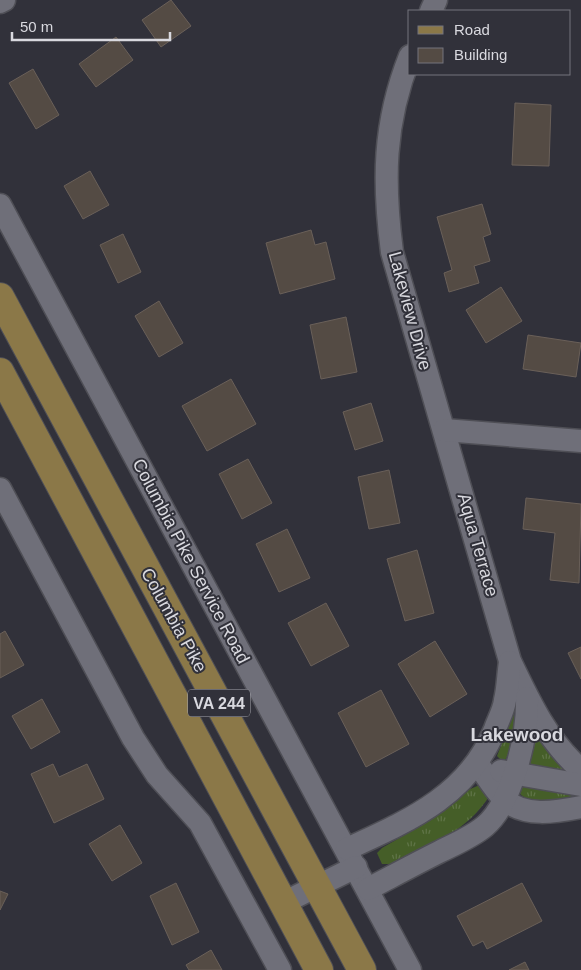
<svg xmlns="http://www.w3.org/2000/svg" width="581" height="970" viewBox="0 0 581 970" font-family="Helvetica,sans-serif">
<defs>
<pattern id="grass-tufts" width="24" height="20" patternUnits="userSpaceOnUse" patternTransform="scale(1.25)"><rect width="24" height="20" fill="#455e28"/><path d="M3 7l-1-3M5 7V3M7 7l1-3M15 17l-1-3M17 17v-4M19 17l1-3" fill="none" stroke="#5f7447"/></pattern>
</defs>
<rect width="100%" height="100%" fill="#31313a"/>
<g fill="url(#grass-tufts)">
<path d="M 513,715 L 518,718 C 514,731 513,751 504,761 L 501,760 L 497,756 Z"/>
<path d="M 537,731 L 572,771 L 542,773 L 527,763 Z"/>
<path d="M 482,784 L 490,795 C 468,831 429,846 393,864 L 382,864 L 377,853 L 382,848 L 422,825 L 468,790 Z"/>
<path d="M 521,785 L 581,793 L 581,800 C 564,803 532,807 519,793 Z"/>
</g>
<g fill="#544b44" stroke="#6a6059">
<path d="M 171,0 L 191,26 L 161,47 L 142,20 Z"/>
<path d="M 116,37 L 133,60 L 96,87 L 79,64 Z"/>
<path d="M 33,69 L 59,115 L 36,129 L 9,83 Z"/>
<path d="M 515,103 L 551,105 L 549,166 L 512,165 Z"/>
<path d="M 90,171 L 109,205 L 83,219 L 64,186 Z"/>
<path d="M 482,204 L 491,234 L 483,237 L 490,261 L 474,266 L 479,283 L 449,292 L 444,273 L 452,270 L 437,217 Z"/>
<path d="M 311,230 L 315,245 L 326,242 L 335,279 L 280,294 L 266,243 Z"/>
<path d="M 123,234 L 141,272 L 118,283 L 100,245 Z"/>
<path d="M 501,287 L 522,321 L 486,343 L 466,310 Z"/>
<path d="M 159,301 L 183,343 L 159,357 L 135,316 Z"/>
<path d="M 346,317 L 357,372 L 321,379 L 310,325 Z"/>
<path d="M 528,335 L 581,343 L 576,377 L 523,369 Z"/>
<path d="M 231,379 L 256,424 L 207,451 L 182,406 Z"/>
<path d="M 371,403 L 383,441 L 355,450 L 343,412 Z"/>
<path d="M 248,459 L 272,503 L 242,519 L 219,474 Z"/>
<path d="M 389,470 L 400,523 L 369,529 L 358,477 Z"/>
<path d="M 526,498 L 581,504 L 579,583 L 550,580 L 555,533 L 523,529 Z"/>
<path d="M 287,529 L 310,578 L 279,592 L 256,544 Z"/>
<path d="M 417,550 L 434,613 L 405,621 L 387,559 Z"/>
<path d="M 326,603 L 349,646 L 311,666 L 288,623 Z"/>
<path d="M 5,631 L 24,665 L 0,678 L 0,634 Z"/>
<path d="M 435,641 L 467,694 L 430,717 L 398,664 Z"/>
<path d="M 581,647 L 581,679 L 568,653 Z"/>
<path d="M 381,690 L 409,744 L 366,767 L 338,713 Z"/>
<path d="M 42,699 L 60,732 L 31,749 L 12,716 Z"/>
<path d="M 53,764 L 59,777 L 87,764 L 104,799 L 54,823 L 31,774 Z"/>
<path d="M 120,825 L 142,863 L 112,881 L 89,844 Z"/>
<path d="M 176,883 L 199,932 L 172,945 L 150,896 Z"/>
<path d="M 522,883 L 542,921 L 487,949 L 483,941 L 473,946 L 457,916 Z"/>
<path d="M 0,891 L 8,894 L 0,910 Z"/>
<path d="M 211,950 L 222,970 L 189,970 L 186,965 Z"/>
<path d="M 525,962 L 529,970 L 509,970 Z"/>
</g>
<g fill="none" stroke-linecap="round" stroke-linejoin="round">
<g stroke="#4f4f56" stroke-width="25">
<g id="minor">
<path d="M 0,2 L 4,0"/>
<path d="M 431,11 L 436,0"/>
<path d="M 410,56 C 383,124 383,182 392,252 L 510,661 C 529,701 547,740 581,770"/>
<path d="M 0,205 L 410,970"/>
<path d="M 444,430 L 581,441"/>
<path d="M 0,489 L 133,738 L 157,775 L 200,823 L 280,970"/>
<path d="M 477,763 C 486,775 493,788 503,798 C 523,818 556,812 581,807"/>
<path d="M 501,771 L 581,785"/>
<path d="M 347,849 C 408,821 468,796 495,729 C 498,720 504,710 505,700 C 508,688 508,674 510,662"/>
<path d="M 368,889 C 391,877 415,864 439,852 C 455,844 472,837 485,826 C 513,802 528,734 527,698"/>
<path d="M 283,903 L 356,867"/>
</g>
</g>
<g stroke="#4f4f56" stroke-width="30">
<g id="major">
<path d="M 0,297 L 362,970"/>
<path d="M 0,372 L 319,970"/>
</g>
</g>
<use href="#minor" stroke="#6f6f79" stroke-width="22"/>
<use href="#major" stroke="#8b7848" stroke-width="28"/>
</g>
<g text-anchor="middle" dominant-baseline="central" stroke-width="4" stroke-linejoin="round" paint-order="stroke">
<rect fill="#31313a" stroke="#a7a7ae" stroke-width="1" x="188" y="689.5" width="62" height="27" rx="4"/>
<g font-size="16" font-weight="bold" fill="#d9d9df">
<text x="219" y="703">VA 244</text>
</g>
<g font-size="18" fill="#d9d9df" stroke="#31313a">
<text transform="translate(410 311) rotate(75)">Lakeview Drive</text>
<text transform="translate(478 545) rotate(74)">Aqua Terrace</text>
<text transform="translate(191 561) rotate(62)">Columbia Pike Service Road</text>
<text transform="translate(174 620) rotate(61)">Columbia Pike</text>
</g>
<g font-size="19" font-weight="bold" fill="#d9d9df" stroke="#31313a">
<text x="517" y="734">Lakewood</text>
</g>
</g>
<rect x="408" y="10" width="162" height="65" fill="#31313a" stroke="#74747c"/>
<rect x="418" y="26" width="25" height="8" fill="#8b7848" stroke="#74747c"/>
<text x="454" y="35" font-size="15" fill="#d9d9df">Road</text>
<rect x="418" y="48" width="25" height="15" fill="#544b44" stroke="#74747c"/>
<text x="454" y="60" font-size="15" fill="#d9d9df">Building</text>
<path d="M12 32v8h158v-8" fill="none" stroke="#d9d9df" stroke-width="2.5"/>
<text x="20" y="32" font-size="15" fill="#d9d9df" stroke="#31313a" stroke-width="4" paint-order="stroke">50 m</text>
</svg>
